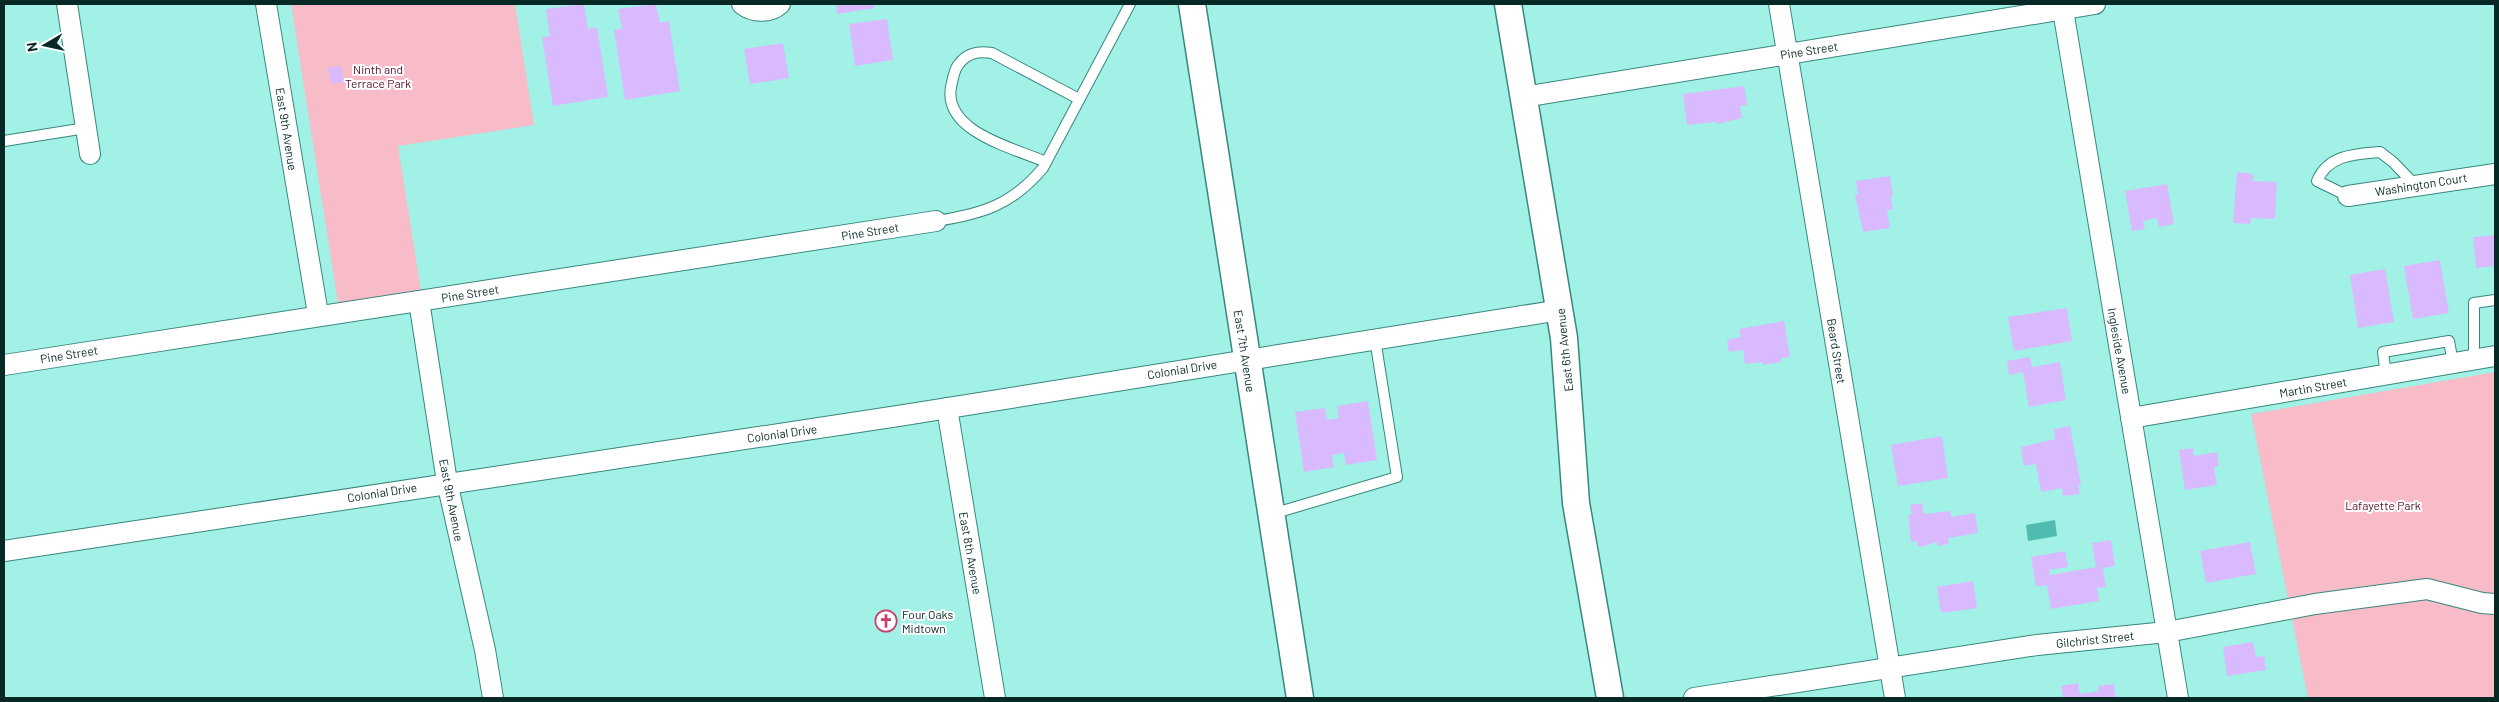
<svg xmlns="http://www.w3.org/2000/svg" width="2499" height="702" viewBox="0 0 2499 702" font-family="Barlow,sans-serif">
<rect width="100%" height="100%" fill="#a2f1e6"/>
<g fill="#f8bbc8">
<path d="M 291,4 L 515,4 L 534,125 L 398,146 L 421,291 L 338,303 Z"/>
<path d="M 2495,372 L 2495,698 L 2308,698 L 2251,414 Z"/>
</g>
<path fill="#50bbaf" d="M 2055,520 L 2057,536 L 2028,541 L 2026,525 Z"/>
<g fill="#dabaff">
<path d="M 584,4 L 588,29 L 597,27 L 608,97 L 553,106 L 542,37 L 550,36 L 546,9 Z"/>
<path d="M 656,4 L 660,23 L 669,21 L 680,91 L 625,100 L 614,30 L 622,29 L 618,9 Z"/>
<path d="M 836,4 L 874,4 L 875,8 L 837,14 Z"/>
<path d="M 887,19 L 893,60 L 855,66 L 849,24 Z"/>
<path d="M 783,43 L 789,78 L 750,84 L 744,49 Z"/>
<path d="M 341,66 L 344,82 L 331,84 L 328,68 Z"/>
<path d="M 1744,86 L 1747,105 L 1740,106 L 1742,118 L 1717,124 L 1716,122 L 1687,125 L 1683,94 Z"/>
<path d="M 2237,172 L 2253,174 L 2253,181 L 2277,182 L 2275,219 L 2251,218 L 2250,224 L 2233,223 Z"/>
<path d="M 1890,176 L 1893,196 L 1891,197 L 1893,209 L 1887,210 L 1890,228 L 1863,232 L 1855,194 L 1858,194 L 1856,181 Z"/>
<path d="M 2167,184 L 2174,224 L 2159,227 L 2157,218 L 2143,221 L 2145,229 L 2132,231 L 2125,191 Z"/>
<path d="M 2495,235 L 2495,266 L 2476,268 L 2473,237 Z"/>
<path d="M 2440,260 L 2449,313 L 2413,319 L 2404,266 Z"/>
<path d="M 2385,269 L 2394,322 L 2358,328 L 2350,275 Z"/>
<path d="M 2067,308 L 2072,341 L 2014,351 L 2008,317 Z"/>
<path d="M 1784,321 L 1790,357 L 1781,358 L 1781,362 L 1762,365 L 1762,362 L 1745,364 L 1743,350 L 1729,352 L 1727,340 L 1741,337 L 1739,329 Z"/>
<path d="M 2030,357 L 2032,367 L 2060,362 L 2066,400 L 2029,407 L 2023,372 L 2009,375 L 2007,361 Z"/>
<path d="M 1368,401 L 1377,460 L 1346,465 L 1344,453 L 1332,455 L 1334,467 L 1304,472 L 1295,412 L 1325,408 L 1327,420 L 1339,418 L 1337,406 Z"/>
<path d="M 2070,426 L 2081,485 L 2078,486 L 2080,494 L 2063,496 L 2062,488 L 2041,492 L 2036,464 L 2024,466 L 2021,447 L 2055,439 L 2054,429 Z"/>
<path d="M 1942,436 L 1948,478 L 1898,486 L 1891,445 Z"/>
<path d="M 2193,448 L 2194,456 L 2217,452 L 2219,466 L 2214,467 L 2217,485 L 2185,490 L 2179,450 Z"/>
<path d="M 1922,503 L 1924,514 L 1950,511 L 1951,517 L 1975,513 L 1978,533 L 1948,538 L 1949,544 L 1938,546 L 1937,542 L 1921,547 L 1917,545 L 1917,541 L 1911,542 L 1908,515 L 1912,515 L 1910,505 Z"/>
<path d="M 2111,540 L 2115,566 L 2103,568 L 2106,587 L 2097,588 L 2099,601 L 2051,609 L 2047,585 L 2036,587 L 2031,557 L 2065,551 L 2068,567 L 2049,570 L 2050,575 L 2096,567 L 2092,543 Z"/>
<path d="M 2250,542 L 2256,574 L 2206,583 L 2200,551 Z"/>
<path d="M 1973,581 L 1977,608 L 1941,613 L 1937,587 Z"/>
<path d="M 2253,642 L 2256,657 L 2264,656 L 2266,670 L 2227,676 L 2223,647 Z"/>
<path d="M 2078,683 L 2080,694 L 2099,691 L 2098,686 L 2114,684 L 2116,698 L 2063,698 L 2061,686 Z"/>
</g>
<g fill="none" stroke-linecap="round" stroke-linejoin="round">
<g stroke="#38877e" stroke-width="12">
<g id="service">
<path d="M 4,141 L 86,128"/>
<path d="M 1046,162 C 1014,148 943,132 951,87 C 953,79 953,73 958,65 C 967,53 977,51 992,53 L 1079,99"/>
<path d="M 2348,196 L 2317,181 C 2328,155 2354,154 2380,152 L 2393,162 L 2415,185"/>
<path d="M 936,221 C 982,214 1012,205 1043,168 L 1130,4"/>
<path d="M 2474,360 L 2474,303 L 2495,300"/>
<path d="M 2386,375 L 2383,352 L 2449,341 L 2453,363"/>
<path d="M 1272,514 L 1397,477 L 1375,339"/>
</g>
</g>
<g stroke="#38877e" stroke-width="22">
<g id="minor">
<path d="M 67,4 L 90,154"/>
<path d="M 266,4 L 318,314"/>
<path d="M 742,4 C 753,13 770,13 780,4"/>
<path d="M 1779,4 L 1895,698"/>
<path d="M 2062,4 L 2178,698"/>
<path d="M 1524,97 L 2095,4"/>
<path d="M 2348,196 L 2495,174"/>
<path d="M 419,301 L 447,482 L 485,650 L 493,698"/>
<path d="M 4,365 C 314,315 625,269 936,221"/>
<path d="M 947,408 L 995,698"/>
<path d="M 2131,418 L 2495,356"/>
<path d="M 4,551 L 898,416 L 1560,310"/>
<path d="M 1694,698 L 2037,645 L 2167,632 L 2315,604 L 2427,589 L 2482,603 L 2495,604"/>
</g>
</g>
<g stroke="#38877e" stroke-width="29">
<g id="tertiary">
<path d="M 1192,4 L 1300,698"/>
<path d="M 1508,4 L 1564,338 L 1576,503 L 1610,698"/>
</g>
</g>
<use href="#service" stroke="#fff" stroke-width="10"/>
<use href="#minor" stroke="#fff" stroke-width="20"/>
<use href="#tertiary" stroke="#fff" stroke-width="26"/>
</g>
<defs>
<g id="church-ring" transform="scale(1.125)"><circle r="9.5" fill="#fff" stroke="#ca3c6a" stroke-width="1.5"/><path d="M-1.2-6h2.4v3.5h3.3v2.4h-3.3V6h-2.4V-.1h-3.3v-2.4h3.3Z" fill="#ca3c6a"/></g>
</defs>
<g fill-rule="evenodd">
<use href="#church-ring" x="886" y="621"/>
</g>
<g text-anchor="middle" dominant-baseline="central" stroke-width="4" stroke-linejoin="round" paint-order="stroke">
<g font-size="12" fill="#072926" stroke="#fff">
<text transform="translate(1809 50) rotate(-9)">Pine Street</text>
<text transform="translate(287 129) rotate(81)">East 9th Avenue</text>
<text transform="translate(2421 184) rotate(-9)">Washington Court</text>
<text transform="translate(870 231) rotate(-9)">Pine Street</text>
<text transform="translate(470 293) rotate(-9)">Pine Street</text>
<text transform="translate(1564 350) rotate(-96)">East 6th Avenue</text>
<text transform="translate(1245 351) rotate(81)">East 7th Avenue</text>
<text transform="translate(1837 351) rotate(81)">Beard Street</text>
<text transform="translate(2120 351) rotate(80)">Ingleside Avenue</text>
<text transform="translate(69 354) rotate(-9)">Pine Street</text>
<text transform="translate(1182 369) rotate(-9)">Colonial Drive</text>
<text transform="translate(2313 387) rotate(-10)">Martin Street</text>
<text transform="translate(782 433) rotate(-8)">Colonial Drive</text>
<text transform="translate(382 492) rotate(-9)">Colonial Drive</text>
<text transform="translate(452 500) rotate(79)">East 9th Avenue</text>
<text transform="translate(971 553) rotate(80)">East 8th Avenue</text>
<text transform="translate(2095 639) rotate(-6)">Gilchrist Street</text>
</g>
<g font-size="12" fill="#560f27" stroke="#fff">
<text x="378" y="69">Ninth and<tspan x="378" dy="14">Terrace Park</tspan></text>
<text x="2383" y="505">Lafayette Park</text>
</g>
<g font-size="12" fill="#072926" stroke="#fff" text-anchor="start">
<text x="902" y="614">Four Oaks<tspan x="902" dy="14">Midtown</tspan></text>
</g>
</g>
<rect width="2499" height="702" fill="none" stroke="#072926" stroke-width="10"/>
<g transform="translate(45 45) rotate(261)" stroke="#ffffff" stroke-width="4" paint-order="stroke">
<path d="M0-4L9 19L0 12L-9 19Z" fill="#072926"/>
<text y="-8" font-size="14" font-weight="bold" text-anchor="middle" fill="#072926">N</text>
</g>
</svg>
